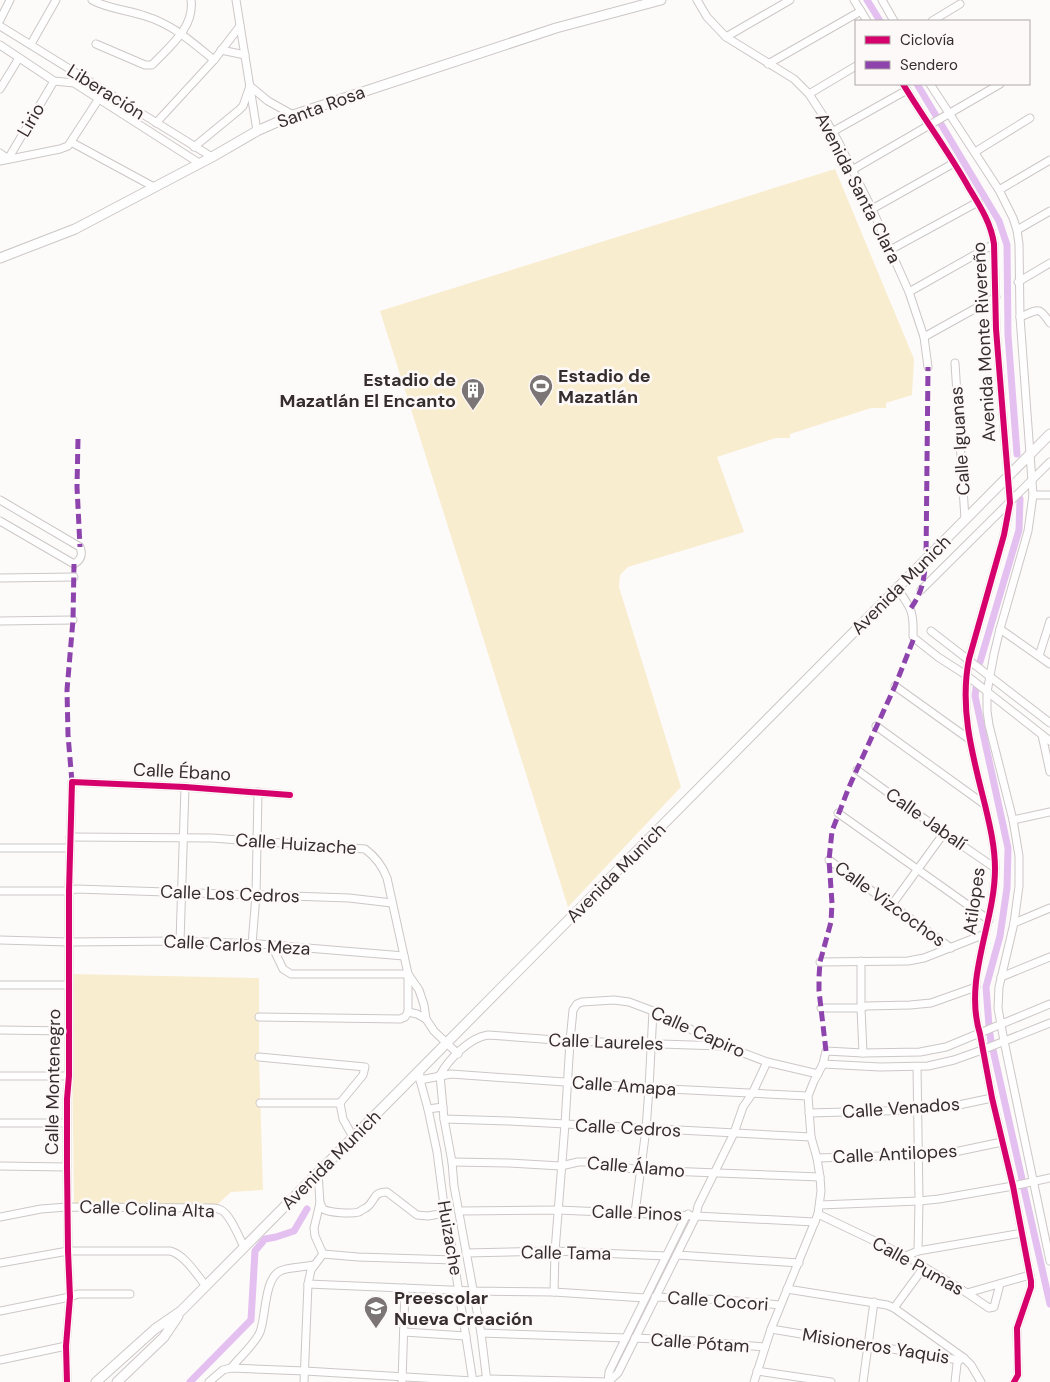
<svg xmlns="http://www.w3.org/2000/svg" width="1050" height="1382" viewBox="0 0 1050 1382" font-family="'DM Sans',sans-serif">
<rect width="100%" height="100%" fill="#fdfafa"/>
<g fill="#f9edcf">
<path d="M 835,169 L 914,359 L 912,395 L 886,403 L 886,408 L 871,408 L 790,434 L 790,438 L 776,438 L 717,457 L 744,532 L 628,567 L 620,575 L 619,587 L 681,787 L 568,907 L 380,311 Z"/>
<path d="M 71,974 L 259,978 L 259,1057 L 263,1190 L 231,1192 L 218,1204 L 74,1204 Z"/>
</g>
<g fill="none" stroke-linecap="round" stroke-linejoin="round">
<g stroke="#e4c0f0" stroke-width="7">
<path d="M 867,0 L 880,21"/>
<path d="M 917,84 L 999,221 L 1007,245 L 1008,335 L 1017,454"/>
<path d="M 980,662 L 1019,530 L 1020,499"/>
<path d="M 976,688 L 975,696 L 1008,848 L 1007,888 L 1000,936 L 986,987 L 989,1026"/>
<path d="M 990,1034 L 991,1042"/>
<path d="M 993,1050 L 1022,1179"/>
<path d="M 1024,1189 L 1050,1304"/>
<path d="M 190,1382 L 251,1320 L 255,1251 L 265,1239 L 276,1237 L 294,1231 L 307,1209"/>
</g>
<g stroke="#cdc7c7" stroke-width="9">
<g id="minor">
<path d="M 92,0 C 108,9 128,10 145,16 C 172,24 192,42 214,60"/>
<path d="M 236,0 L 257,131"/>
<path d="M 697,0 L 707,17 L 726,37 L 794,79 L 809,94 L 824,117 L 838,141 L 872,209 L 909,292 L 924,337 L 928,367"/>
<path d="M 854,0 L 867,21"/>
<path d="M 882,0 L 894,21"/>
<path d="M 0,20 L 10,0"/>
<path d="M 932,21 L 960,4"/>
<path d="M 0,26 L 212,157"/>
<path d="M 726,37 L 790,0"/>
<path d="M 31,44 L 56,0"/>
<path d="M 96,44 L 145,65 L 152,65 C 169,47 195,27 191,0"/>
<path d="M 0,45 L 54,81 L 74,83 L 199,163"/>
<path d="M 221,50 L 245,55"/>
<path d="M 768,64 L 861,11"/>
<path d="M 903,84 C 924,119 949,152 969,188 C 980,206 991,223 994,244 L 996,329 L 1010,503 L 1004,535 L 969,659 C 959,709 973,757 985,805 C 990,826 995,847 995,869 C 995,923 963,979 980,1034 L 992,1098 L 1013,1186 L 1031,1281 L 1031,1287 L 1017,1328 L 1018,1375 L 1014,1382"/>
<path d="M 930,84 L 999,190 L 1013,218 L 1017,230 L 1019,244 L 1020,317 L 1033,495 L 1028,531 L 1000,629 L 994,654 L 987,692 L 987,711 L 989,725 L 1013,820 L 1019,856 L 1019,886 L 1014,923 L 999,987 L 998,1008 L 1004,1041 L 1050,1261"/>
<path d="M 0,89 L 19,58"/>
<path d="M 809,94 L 856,66"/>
<path d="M 156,123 L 214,60 L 240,26"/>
<path d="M 832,132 L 907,90"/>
<path d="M 71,142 L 154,187"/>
<path d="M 194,147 L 239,110 L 243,106 L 250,86 L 268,101 L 293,115"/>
<path d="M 975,152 L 1030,118"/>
<path d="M 0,153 L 8,159 L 54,81"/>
<path d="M 0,161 L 60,149 L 68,146 L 98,100 L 103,90"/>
<path d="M 852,170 L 1000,84"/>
<path d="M 999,190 L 1050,160"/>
<path d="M 872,209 L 954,163"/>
<path d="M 1017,230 L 1050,211"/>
<path d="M 890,250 L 978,202"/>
<path d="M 1018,282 L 1050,263"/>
<path d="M 909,292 L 994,244"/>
<path d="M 1020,317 C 1038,310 1038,305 1050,323"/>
<path d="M 924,337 L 996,297"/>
<path d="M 955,363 L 965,519"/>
<path d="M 1033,495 L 1050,495"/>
<path d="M 0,500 L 80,547 C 83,555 81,560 74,564 L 0,521"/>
<path d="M 0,578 L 74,577"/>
<path d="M 897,588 C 911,608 914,611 913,636 L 914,638 L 938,657 L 966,675 L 1050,741"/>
<path d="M 921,590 L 1050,462"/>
<path d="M 0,621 L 73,620"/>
<path d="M 1000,629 L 1050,664"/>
<path d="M 931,631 L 1050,723"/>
<path d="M 1039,656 L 1050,621"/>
<path d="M 895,686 L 969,739"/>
<path d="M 876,726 L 984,804"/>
<path d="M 1042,735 L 1050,772"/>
<path d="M 857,770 L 944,833 L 995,868"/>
<path d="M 838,813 L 989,920"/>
<path d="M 1013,820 L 1050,812"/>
<path d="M 70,837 L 212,838 L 365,849 C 376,857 382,865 387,878 L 408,974 L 419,990 L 424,1005 L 426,1019 L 434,1031 L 458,1054"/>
<path d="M 0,848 L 70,848"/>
<path d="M 829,860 L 951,948"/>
<path d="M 0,891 L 69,891 L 76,889 L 349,898 L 392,903"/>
<path d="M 891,906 L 944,833"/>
<path d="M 1014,923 L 1050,908"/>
<path d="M 0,940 L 69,942 L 180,941 L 259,944 L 404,956"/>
<path d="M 180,941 L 185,787"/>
<path d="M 252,944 L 256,895 L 258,792"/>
<path d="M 272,946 L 283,969 L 291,974 L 408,974"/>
<path d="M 861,961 L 861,1008 L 863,1053"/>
<path d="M 820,962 L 908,961 L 924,958 L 985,934"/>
<path d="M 1001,977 L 1050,957"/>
<path d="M 0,985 L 69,985"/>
<path d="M 821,1008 L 861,1008 L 866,1006 L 910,1005 L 931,1003 L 976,987"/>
<path d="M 408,1012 L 417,1014 L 426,1019"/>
<path d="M 259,1017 L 400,1019 L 405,1017 L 408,1012 L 408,974"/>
<path d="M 0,1030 L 69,1031"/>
<path d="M 259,1057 L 365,1067 L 363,1075 L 340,1103 L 343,1119 L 353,1137"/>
<path d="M 823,1064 L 880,1067 L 928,1066 L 954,1060 L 982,1050 L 1050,1023"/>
<path d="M 917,1067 L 919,1201 L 918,1251"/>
<path d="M 420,1075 L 420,1080 L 428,1109 L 437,1152 L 445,1213 L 451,1242 L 473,1382"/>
<path d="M 440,1075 L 444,1119 L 452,1162 L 454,1186 L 481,1333 L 487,1382"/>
<path d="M 440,1075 C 449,1059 469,1038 488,1035 L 570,1041 L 721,1046"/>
<path d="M 0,1076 L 69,1076"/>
<path d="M 420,1080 L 451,1074 L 649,1088 L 808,1096"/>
<path d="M 260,1103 L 340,1103"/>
<path d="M 428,1109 L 443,1107"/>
<path d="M 809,1113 L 918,1110 L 949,1107 L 992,1098"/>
<path d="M 444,1119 L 509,1121 L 811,1137"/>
<path d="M 0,1123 L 67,1123"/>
<path d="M 817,1158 L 945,1154 L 1002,1142"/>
<path d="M 452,1162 L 509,1163 L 561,1166 L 578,1162 L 589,1162 L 640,1170 L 820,1177"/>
<path d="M 0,1166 L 67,1167"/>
<path d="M 320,1203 L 323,1209 C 330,1213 351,1214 359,1212 C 360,1211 365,1208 366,1208 C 376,1201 372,1192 387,1192 L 417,1215 L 428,1216 L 445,1213"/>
<path d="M 820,1205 L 919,1201 L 939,1199 L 1013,1186 L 1050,1178"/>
<path d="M 459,1211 L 558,1210 L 696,1216 L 815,1222"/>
<path d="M 635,1213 L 646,1129 L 649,1088 L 653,1011"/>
<path d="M 818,1214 L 906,1256 L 967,1293 L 989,1308 L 994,1307 L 1000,1284"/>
<path d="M 0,1217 L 41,1209 L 67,1207 L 213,1208 C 214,1208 219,1209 221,1210 C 230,1214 239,1237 244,1247"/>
<path d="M 466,1253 L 555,1251 L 666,1256"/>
<path d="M 323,1254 L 358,1257 L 454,1260"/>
<path d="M 677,1255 L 799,1263"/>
<path d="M 906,1256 L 918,1251 L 1022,1233"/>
<path d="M 0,1263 L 68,1251 L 170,1251 C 184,1254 197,1275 206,1286"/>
<path d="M 308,1284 L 473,1291 L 554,1292 L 645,1298"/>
<path d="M 787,1289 L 887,1305 L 894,1308 L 964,1358 L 971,1365 L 981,1382"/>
<path d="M 554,1292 L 555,1251 L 565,1124 L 570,1041 L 573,1010 L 577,1004 L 582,1002 L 614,1000 L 629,1002 L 653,1011 L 725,1046 L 767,1062 L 818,1074"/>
<path d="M 967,1293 L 1030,1275"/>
<path d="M 655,1297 L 726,1300 L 780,1305"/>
<path d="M 894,1308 L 924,1267"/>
<path d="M 0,1311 L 70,1297 L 78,1294 L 130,1294"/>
<path d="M 771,1329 L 959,1360 L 964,1358"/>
<path d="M 404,1332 L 466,1336"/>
<path d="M 481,1333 L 626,1338"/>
<path d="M 635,1338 L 696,1341 L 765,1347"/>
<path d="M 0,1360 L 66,1346"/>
<path d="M 231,1368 C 239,1358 255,1344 260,1332 C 266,1317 264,1279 280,1271 C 288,1267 305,1267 314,1265"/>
<path d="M 757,1371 L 831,1382"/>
<path d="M 67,1382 L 66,1346 L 70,1297 L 68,1251 L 67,1167 L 67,1099 L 69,1076 L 69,891 L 72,782 L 185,787 L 290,795"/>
<path d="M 209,1382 L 223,1370 L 231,1368 L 305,1371 L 473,1381 L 487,1379 L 610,1382"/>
<path d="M 304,1382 L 308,1284 L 311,1270 L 323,1254 L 315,1236 L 314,1228 L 320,1203 L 318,1173"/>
<path d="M 402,1382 L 405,1288"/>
<path d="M 608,1382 L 618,1373 L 696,1216 L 698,1206 L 734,1133 L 743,1107 L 752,1094 L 767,1062"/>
<path d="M 608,1382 L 609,1372 L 686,1216 L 688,1214"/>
<path d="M 754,1382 L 771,1329 L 818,1214 L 821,1191 L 820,1177 L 817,1158 L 811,1137 L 808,1096 L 814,1081 L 823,1064 L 826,1051 L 863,1053 L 920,1052 L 946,1047 L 1050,1004"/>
<path d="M 863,1382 L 874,1302"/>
<path d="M 955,1382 L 957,1364 L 959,1360"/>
</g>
</g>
<g stroke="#cdc7c7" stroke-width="11">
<g id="major">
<path d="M 0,258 L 75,229 L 212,157 L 257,131 L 293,115 L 556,28 L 661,0"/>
<path d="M 96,1382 L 155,1329 L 181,1311 L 1050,434"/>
<path d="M 117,1382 L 164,1337 L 178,1316"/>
</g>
</g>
<use href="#minor" stroke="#fffefe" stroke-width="7"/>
<use href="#major" stroke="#fffefe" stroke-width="9"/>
<g stroke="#8e44ad" stroke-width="5" stroke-dasharray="10 5" stroke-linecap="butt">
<path d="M 78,439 L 77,487 L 80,547"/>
<path d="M 911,608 C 923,591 924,579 926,559 L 928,367"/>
<path d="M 72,782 L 68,735 L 67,690 L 73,620 L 74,564"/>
<path d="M 826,1051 L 819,991 L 819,977 L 820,962 L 831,922 L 832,903 L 829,860 L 832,831 L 849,787 L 895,686 L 914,638"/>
</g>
<g stroke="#fef9f9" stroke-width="9">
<g id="cycleway">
<path d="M 903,84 C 924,119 949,152 969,188 C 980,206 991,223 994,244 L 996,329 L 1010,503 L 1004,535 L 969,659 C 959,709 973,757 985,805 C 990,826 995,847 995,869 C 995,923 963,979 980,1034 L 992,1098 L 1013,1186 L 1031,1281 L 1031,1287 L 1017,1328 L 1018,1375 L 1014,1382"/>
<path d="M 67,1382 L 66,1346 L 70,1297 L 68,1251 L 67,1167 L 67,1099 L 69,1076 L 69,891 L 72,782 L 185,787 L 290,795"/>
</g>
</g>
<use href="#cycleway" stroke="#d6006c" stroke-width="6"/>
</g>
<defs>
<g id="stadium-pin" transform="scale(1.25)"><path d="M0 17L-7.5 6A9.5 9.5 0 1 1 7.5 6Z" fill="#7c7575" stroke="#fef9f9"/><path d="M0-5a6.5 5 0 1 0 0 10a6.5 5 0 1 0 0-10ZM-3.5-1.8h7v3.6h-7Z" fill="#fff"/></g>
<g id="building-pin" transform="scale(1.25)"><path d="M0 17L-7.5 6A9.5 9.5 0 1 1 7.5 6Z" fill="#7c7575" stroke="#fef9f9"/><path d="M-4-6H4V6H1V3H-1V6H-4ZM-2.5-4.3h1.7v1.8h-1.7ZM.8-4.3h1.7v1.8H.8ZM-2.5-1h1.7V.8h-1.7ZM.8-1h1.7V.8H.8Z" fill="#fff"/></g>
<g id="school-pin" transform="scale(1.25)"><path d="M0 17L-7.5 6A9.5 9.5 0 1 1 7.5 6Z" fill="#7c7575" stroke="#fef9f9"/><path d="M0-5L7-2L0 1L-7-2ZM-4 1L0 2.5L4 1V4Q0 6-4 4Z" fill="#fff"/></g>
</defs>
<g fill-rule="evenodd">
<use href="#stadium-pin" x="541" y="386"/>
<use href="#building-pin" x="473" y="390"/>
<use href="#school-pin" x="376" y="1308"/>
</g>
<g text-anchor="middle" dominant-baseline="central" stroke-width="5" stroke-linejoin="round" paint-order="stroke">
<g font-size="18" fill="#362d2d" stroke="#fef9f9">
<text transform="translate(106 92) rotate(32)">Liberación</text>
<text transform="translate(321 107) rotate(-20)">Santa Rosa</text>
<text transform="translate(31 120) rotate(-60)">Lirio</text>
<text transform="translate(858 188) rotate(63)">Avenida Santa Clara</text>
<text transform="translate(984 342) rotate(-93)">Avenida Monte Rivereño</text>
<text transform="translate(960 441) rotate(-94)">Calle Iguanas</text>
<text transform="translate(901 585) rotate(-45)">Avenida Munich</text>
<text transform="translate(182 772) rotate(3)">Calle Ébano</text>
<text transform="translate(926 819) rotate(35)">Calle Jabalí</text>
<text transform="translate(296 844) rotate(4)">Calle Huizache</text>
<text transform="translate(616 873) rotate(-45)">Avenida Munich</text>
<text transform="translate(230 894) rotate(2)">Calle Los Cedros</text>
<text transform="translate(974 901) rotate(-82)">Atilopes</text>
<text transform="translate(890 904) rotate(36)">Calle Vizcochos</text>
<text transform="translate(237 945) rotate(3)">Calle Carlos Meza</text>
<text transform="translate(698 1032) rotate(24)">Calle Capiro</text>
<text transform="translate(606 1042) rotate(2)">Calle Laureles</text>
<text transform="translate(53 1082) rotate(-89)">Calle Montenegro</text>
<text transform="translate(624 1086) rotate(4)">Calle Amapa</text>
<text transform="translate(901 1108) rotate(-4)">Calle Venados</text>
<text transform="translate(628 1128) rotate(3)">Calle Cedros</text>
<text transform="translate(895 1154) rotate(-3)">Calle Antilopes</text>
<text transform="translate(331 1160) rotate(-45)">Avenida Munich</text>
<text transform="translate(636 1167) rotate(5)">Calle Álamo</text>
<text transform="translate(147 1209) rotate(2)">Calle Colina Alta</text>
<text transform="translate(637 1213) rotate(2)">Calle Pinos</text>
<text transform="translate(450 1238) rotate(80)">Huizache</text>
<text transform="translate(566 1253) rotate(1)">Calle Tama</text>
<text transform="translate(918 1266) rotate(29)">Calle Pumas</text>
<text transform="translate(718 1301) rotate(4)">Calle Cocori</text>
<text transform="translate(700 1343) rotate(4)">Calle Pótam</text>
<text transform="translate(876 1346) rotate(9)">Misioneros Yaquis</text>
</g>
<g font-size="18" font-weight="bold" fill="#362d2d" stroke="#fef9f9" text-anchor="start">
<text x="558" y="376">Estadio de<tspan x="558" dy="21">Mazatlán</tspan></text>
<text x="456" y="380" text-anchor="end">Estadio de<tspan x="456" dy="21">Mazatlán El Encanto</tspan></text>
<text x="394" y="1298">Preescolar<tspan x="394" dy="21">Nueva Creación</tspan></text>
</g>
</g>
<rect x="855" y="20" width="175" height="65" fill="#fef9f9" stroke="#aea7a7"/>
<rect x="865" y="36" width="25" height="8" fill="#d6006c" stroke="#aea7a7"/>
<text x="900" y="45" font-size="15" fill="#362d2d">Ciclovía</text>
<rect x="865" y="61" width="25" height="8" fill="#8e44ad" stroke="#aea7a7"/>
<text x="900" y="70" font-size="15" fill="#362d2d">Sendero</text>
</svg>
